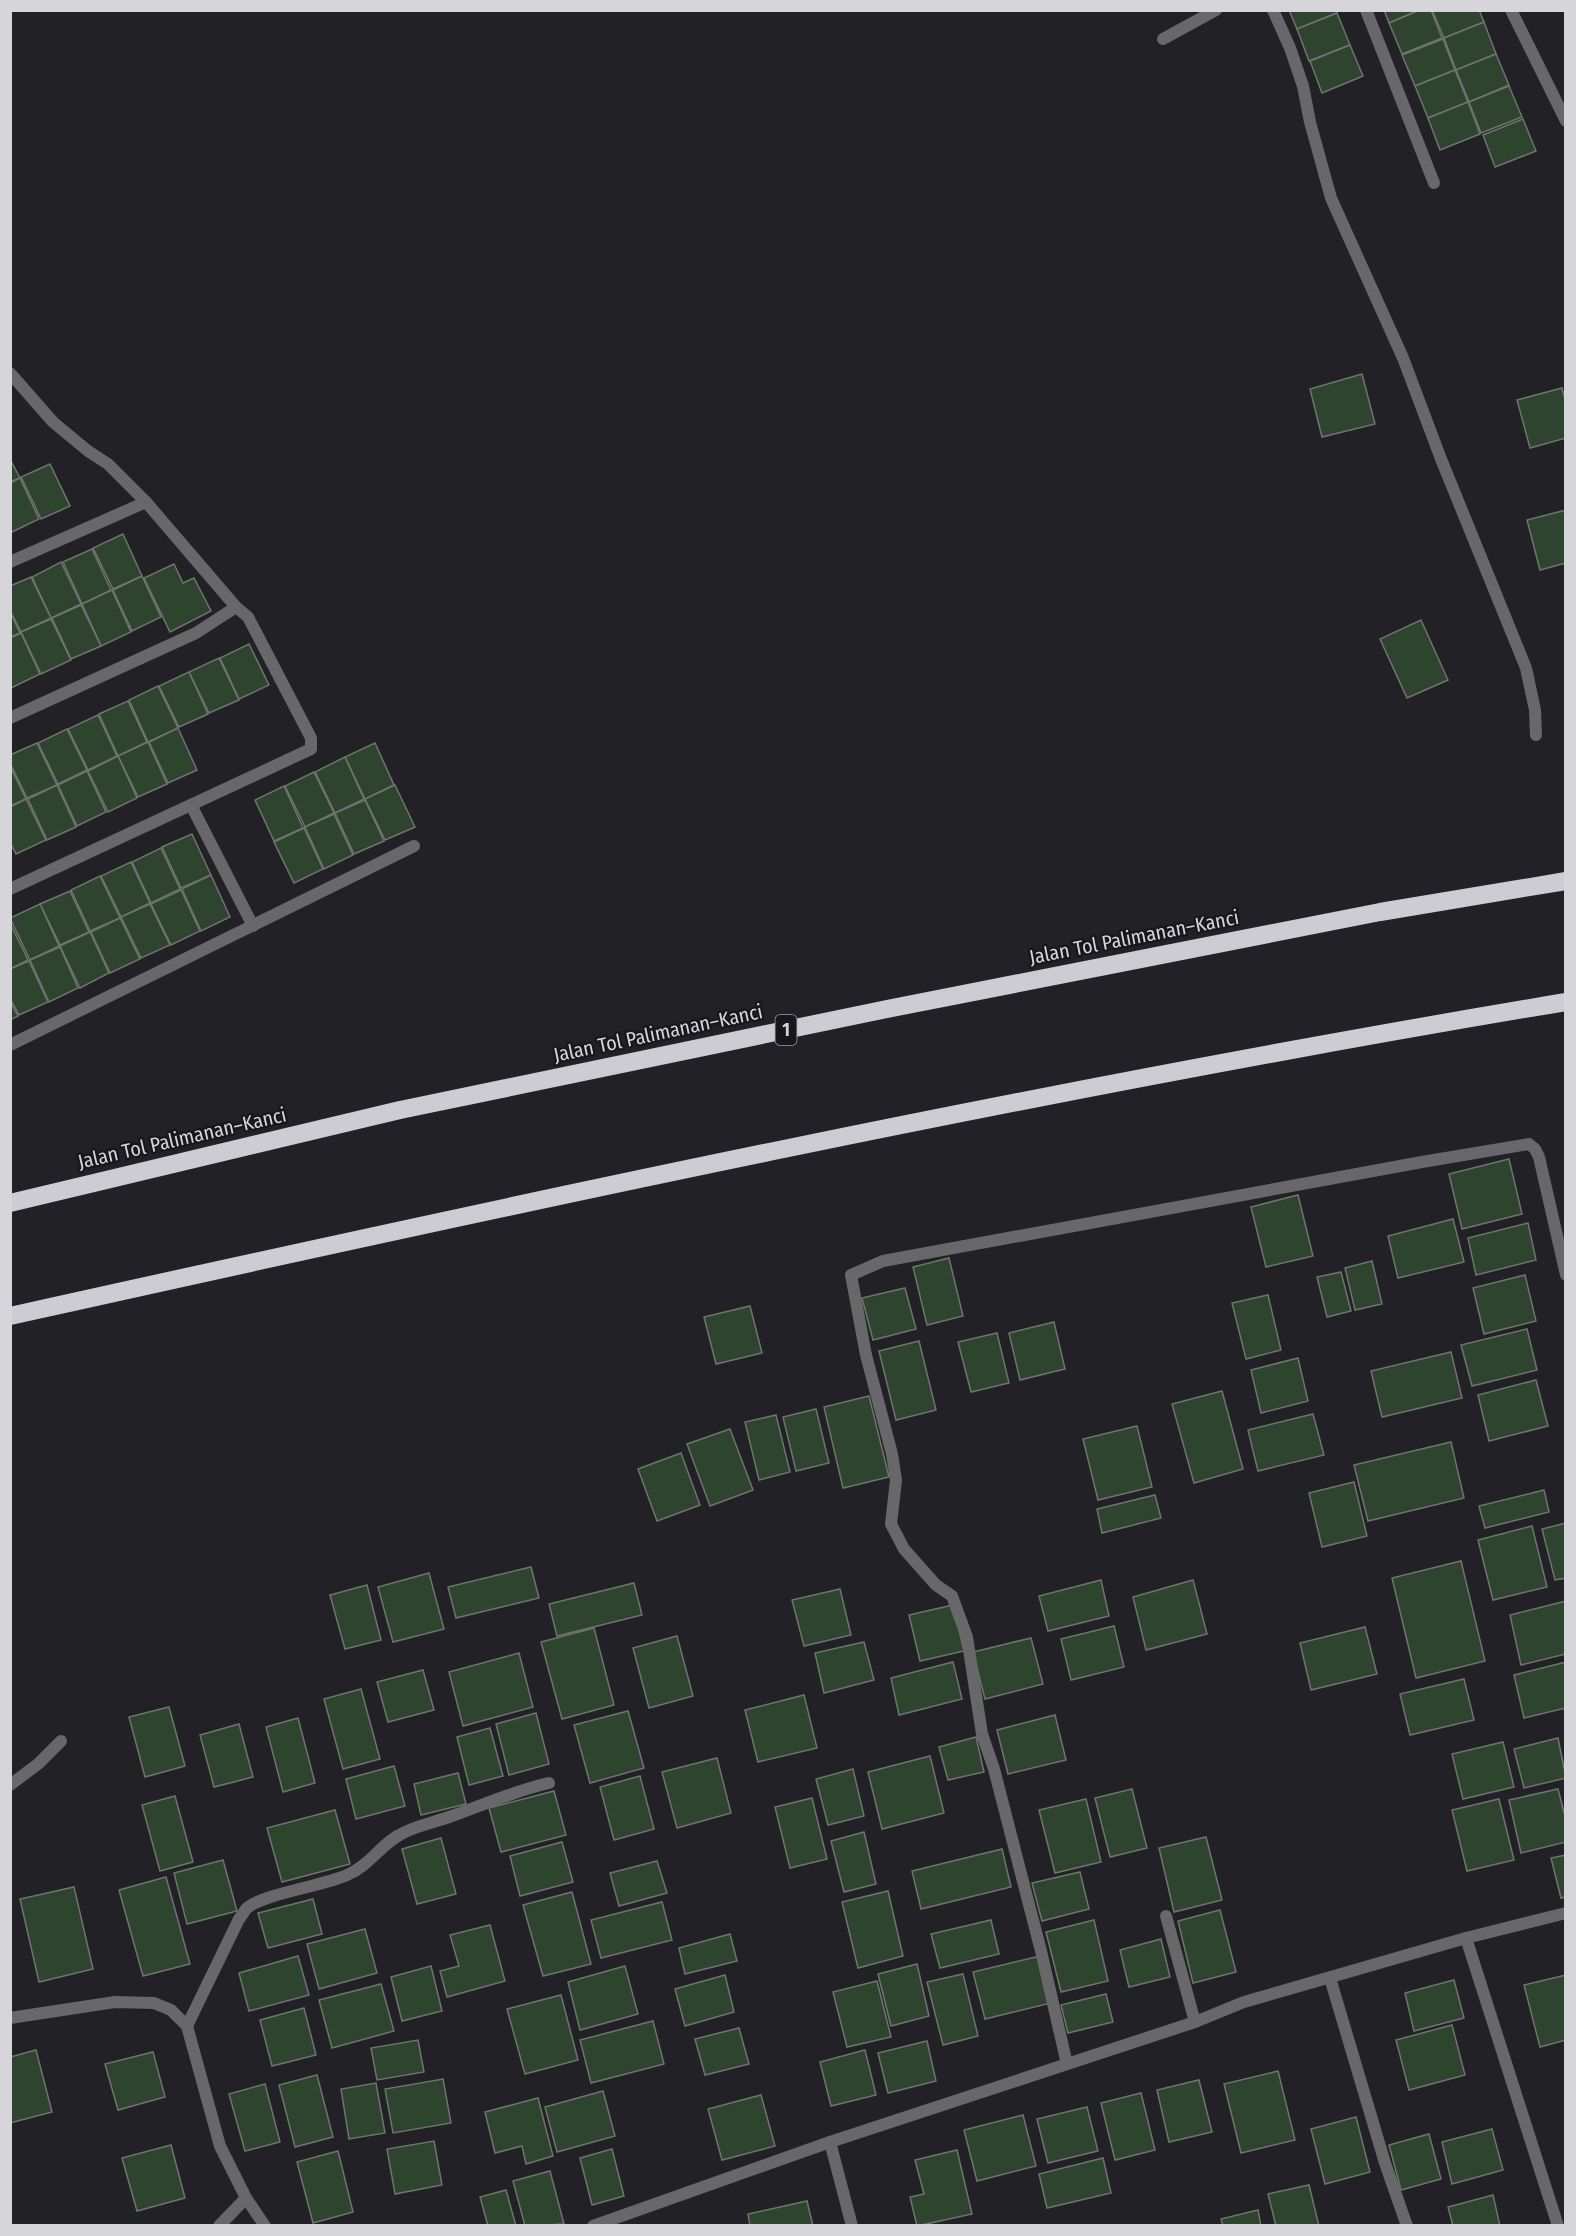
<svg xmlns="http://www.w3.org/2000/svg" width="1576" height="2236" viewBox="0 0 1576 2236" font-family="'Fira Sans Condensed',sans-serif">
<rect width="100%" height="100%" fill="#222126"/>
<g fill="#2e442f" stroke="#6f746f" stroke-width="1.5">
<path d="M 1289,10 L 1336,10 L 1337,13 L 1297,29 Z"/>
<path d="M 1384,10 L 1420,10 L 1389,23 Z"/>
<path d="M 1420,10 L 1431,10 L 1442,38 L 1402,54 L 1389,23 Z"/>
<path d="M 1432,10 L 1479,10 L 1484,22 L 1444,38 Z"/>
<path d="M 1337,13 L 1350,45 L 1309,61 L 1297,29 Z"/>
<path d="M 1484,22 L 1496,54 L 1456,70 L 1444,38 Z"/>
<path d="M 1443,39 L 1455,70 L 1415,86 L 1402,55 Z"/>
<path d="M 1350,45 L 1363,76 L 1322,93 L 1310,61 Z"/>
<path d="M 1496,54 L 1509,85 L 1469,102 L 1456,70 Z"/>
<path d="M 1455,70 L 1468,102 L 1428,118 L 1415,86 Z"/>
<path d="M 1509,86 L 1522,117 L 1481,133 L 1469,102 Z"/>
<path d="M 1468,102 L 1480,134 L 1440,150 L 1428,118 Z"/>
<path d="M 1523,119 L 1536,151 L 1495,167 L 1483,135 Z"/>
<path d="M 1362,374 L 1375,424 L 1322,437 L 1310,389 Z"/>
<path d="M 1562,388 L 1566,403 L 1566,438 L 1530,448 L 1517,400 Z"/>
<path d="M 10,459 L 20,478 L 10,482 Z"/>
<path d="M 50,464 L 70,506 L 41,519 L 21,477 Z"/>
<path d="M 20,478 L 39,519 L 10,533 L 10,483 Z"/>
<path d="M 1566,510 L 1566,563 L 1540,570 L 1527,520 Z"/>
<path d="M 123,534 L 142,576 L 113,589 L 93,548 Z"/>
<path d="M 92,549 L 111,590 L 82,604 L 63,562 Z"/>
<path d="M 61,562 L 81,604 L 51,618 L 32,577 Z"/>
<path d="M 174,564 L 183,583 L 194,578 L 211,611 L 170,632 L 144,578 Z"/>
<path d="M 142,576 L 161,617 L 132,631 L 113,590 Z"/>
<path d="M 31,577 L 51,618 L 21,632 L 10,610 L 10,586 Z"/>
<path d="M 112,590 L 131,632 L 101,646 L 82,604 Z"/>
<path d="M 81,605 L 101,646 L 71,659 L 52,618 Z"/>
<path d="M 10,612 L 20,633 L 10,637 Z"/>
<path d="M 51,619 L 71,660 L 41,674 L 21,632 Z"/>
<path d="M 1421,620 L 1448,680 L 1407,698 L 1380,639 Z"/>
<path d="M 21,633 L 40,674 L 11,688 L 10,638 Z"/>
<path d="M 249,644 L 269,685 L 239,699 L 220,658 Z"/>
<path d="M 219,658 L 239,700 L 209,713 L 189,672 Z"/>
<path d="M 189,672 L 208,714 L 179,727 L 159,686 Z"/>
<path d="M 158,686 L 178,728 L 148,742 L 129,700 Z"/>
<path d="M 128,701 L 147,742 L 118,756 L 99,714 Z"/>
<path d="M 98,715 L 117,756 L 88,770 L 68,729 Z"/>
<path d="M 178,728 L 197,770 L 168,783 L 149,742 Z"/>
<path d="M 67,729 L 87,770 L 58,784 L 38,743 Z"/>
<path d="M 148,742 L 167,784 L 138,797 L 118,756 Z"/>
<path d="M 37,743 L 57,785 L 27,798 L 10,763 L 10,755 Z"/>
<path d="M 375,743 L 394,785 L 365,799 L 345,757 Z"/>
<path d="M 118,756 L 137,798 L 108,812 L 88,771 Z"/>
<path d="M 345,757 L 364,799 L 335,813 L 315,772 Z"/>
<path d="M 10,766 L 26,799 L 10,806 Z"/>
<path d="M 87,771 L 106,812 L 77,826 L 58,785 Z"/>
<path d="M 314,772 L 334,813 L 305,827 L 285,786 Z"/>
<path d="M 57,785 L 76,827 L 47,840 L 28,799 Z"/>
<path d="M 395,785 L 415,827 L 385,840 L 365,799 Z"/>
<path d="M 284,786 L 303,828 L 274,841 L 255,800 Z"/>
<path d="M 26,799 L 46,840 L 16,854 L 10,842 L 10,807 Z"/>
<path d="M 365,800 L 384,841 L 354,854 L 335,813 Z"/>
<path d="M 334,814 L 353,855 L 324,869 L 305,827 Z"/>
<path d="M 304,828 L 323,869 L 294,883 L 274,842 Z"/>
<path d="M 192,834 L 211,875 L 181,888 L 162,847 Z"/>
<path d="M 161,848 L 180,889 L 151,903 L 132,862 Z"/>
<path d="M 131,862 L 150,903 L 121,917 L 101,876 Z"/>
<path d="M 211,875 L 230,917 L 201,931 L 182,889 Z"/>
<path d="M 100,876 L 120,918 L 90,931 L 71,890 Z"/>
<path d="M 181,890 L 200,931 L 171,945 L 151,904 Z"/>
<path d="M 70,891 L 89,932 L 60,945 L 40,904 Z"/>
<path d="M 40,904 L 59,946 L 30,960 L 10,918 Z"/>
<path d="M 150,904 L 170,945 L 141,958 L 121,917 Z"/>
<path d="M 120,918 L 140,959 L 110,973 L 91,932 Z"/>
<path d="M 10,923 L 28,960 L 10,969 Z"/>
<path d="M 90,932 L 109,973 L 80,988 L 60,946 Z"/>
<path d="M 60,947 L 78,988 L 49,1002 L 30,960 Z"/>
<path d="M 29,961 L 48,1002 L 19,1015 L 10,998 L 10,969 Z"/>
<path d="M 10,1001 L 18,1016 L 10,1020 Z"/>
<path d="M 1509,1159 L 1522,1214 L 1462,1229 L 1449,1174 Z"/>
<path d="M 1298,1195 L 1313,1256 L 1266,1267 L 1251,1207 Z"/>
<path d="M 1453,1219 L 1464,1262 L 1398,1278 L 1388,1236 Z"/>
<path d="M 1528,1223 L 1536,1260 L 1476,1275 L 1468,1238 Z"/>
<path d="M 949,1258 L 963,1316 L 927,1325 L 913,1267 Z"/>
<path d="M 1372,1261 L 1382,1304 L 1355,1310 L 1345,1268 Z"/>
<path d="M 1341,1272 L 1351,1311 L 1327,1317 L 1317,1277 Z"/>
<path d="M 1525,1275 L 1536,1321 L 1484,1334 L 1473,1288 Z"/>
<path d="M 905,1288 L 916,1329 L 873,1340 L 862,1298 Z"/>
<path d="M 1268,1295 L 1281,1350 L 1246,1359 L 1232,1303 Z"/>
<path d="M 750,1306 L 762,1353 L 716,1364 L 704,1317 Z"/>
<path d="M 1054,1322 L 1065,1369 L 1020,1380 L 1009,1333 Z"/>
<path d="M 1527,1329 L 1537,1370 L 1472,1386 L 1461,1345 Z"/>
<path d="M 997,1333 L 1009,1383 L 971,1392 L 958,1342 Z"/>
<path d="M 919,1341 L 936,1410 L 896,1420 L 879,1351 Z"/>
<path d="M 1451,1352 L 1462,1398 L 1382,1417 L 1371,1371 Z"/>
<path d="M 1298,1358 L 1308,1401 L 1261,1413 L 1251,1370 Z"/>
<path d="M 1536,1380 L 1548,1426 L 1489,1441 L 1478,1395 Z"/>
<path d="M 1222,1391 L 1243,1469 L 1194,1483 L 1172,1404 Z"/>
<path d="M 869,1396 L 889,1477 L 843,1488 L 824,1407 Z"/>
<path d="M 816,1409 L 829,1463 L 796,1471 L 783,1417 Z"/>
<path d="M 1313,1414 L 1324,1455 L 1258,1471 L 1248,1430 Z"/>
<path d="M 776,1415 L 790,1472 L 759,1480 L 745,1422 Z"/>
<path d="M 1137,1426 L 1152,1487 L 1098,1500 L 1083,1439 Z"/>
<path d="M 730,1429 L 753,1490 L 710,1506 L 687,1444 Z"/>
<path d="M 1451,1442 L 1464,1498 L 1368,1521 L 1354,1465 Z"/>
<path d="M 681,1453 L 700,1505 L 657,1521 L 638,1469 Z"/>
<path d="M 1354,1482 L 1367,1536 L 1322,1547 L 1309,1493 Z"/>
<path d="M 1544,1490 L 1549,1512 L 1485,1528 L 1479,1506 Z"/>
<path d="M 1155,1495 L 1161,1518 L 1102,1533 L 1097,1509 Z"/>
<path d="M 1566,1523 L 1566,1578 L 1555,1580 L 1542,1529 Z"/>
<path d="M 1532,1526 L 1547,1587 L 1493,1600 L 1478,1540 Z"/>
<path d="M 1461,1561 L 1485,1661 L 1416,1678 L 1392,1578 Z"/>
<path d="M 531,1567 L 539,1598 L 456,1618 L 448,1587 Z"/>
<path d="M 429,1573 L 444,1629 L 393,1642 L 378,1587 Z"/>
<path d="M 1101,1580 L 1109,1616 L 1048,1631 L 1039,1596 Z"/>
<path d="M 1193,1580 L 1207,1634 L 1146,1650 L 1133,1597 Z"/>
<path d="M 634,1583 L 642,1615 L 557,1636 L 549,1604 Z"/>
<path d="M 367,1585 L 381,1640 L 345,1649 L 330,1595 Z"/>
<path d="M 840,1589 L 851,1635 L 804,1646 L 792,1600 Z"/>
<path d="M 1566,1601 L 1566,1654 L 1521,1665 L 1510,1615 Z"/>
<path d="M 953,1605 L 964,1651 L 920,1661 L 909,1615 Z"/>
<path d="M 1114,1626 L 1124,1667 L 1071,1680 L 1061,1639 Z"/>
<path d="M 1365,1627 L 1377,1674 L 1311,1690 L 1300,1643 Z"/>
<path d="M 594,1628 L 614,1705 L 562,1719 L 541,1642 Z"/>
<path d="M 677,1636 L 693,1696 L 649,1708 L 633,1648 Z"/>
<path d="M 1031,1638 L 1043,1684 L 985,1699 L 973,1652 Z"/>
<path d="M 864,1642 L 874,1680 L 824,1693 L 815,1653 Z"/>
<path d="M 519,1653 L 533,1707 L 463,1726 L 449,1672 Z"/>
<path d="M 953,1662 L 962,1699 L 899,1715 L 891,1678 Z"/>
<path d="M 1566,1662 L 1566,1708 L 1524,1718 L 1514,1675 Z"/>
<path d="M 423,1670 L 434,1710 L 388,1722 L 377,1682 Z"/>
<path d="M 1464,1679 L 1474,1720 L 1410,1735 L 1400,1694 Z"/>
<path d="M 361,1689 L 380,1759 L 343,1769 L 324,1699 Z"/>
<path d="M 804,1695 L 817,1748 L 758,1762 L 745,1710 Z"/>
<path d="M 169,1707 L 185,1766 L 145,1777 L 129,1717 Z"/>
<path d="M 628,1711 L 644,1768 L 590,1783 L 574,1725 Z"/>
<path d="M 536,1713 L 549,1764 L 509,1775 L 496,1724 Z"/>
<path d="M 1055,1715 L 1066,1760 L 1008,1774 L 997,1730 Z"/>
<path d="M 298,1718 L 315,1783 L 283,1792 L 266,1727 Z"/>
<path d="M 239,1724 L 253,1777 L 214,1787 L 200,1735 Z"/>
<path d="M 490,1728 L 503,1776 L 469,1785 L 457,1737 Z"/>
<path d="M 976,1737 L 984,1772 L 948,1780 L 939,1747 Z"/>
<path d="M 1558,1738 L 1566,1778 L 1524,1788 L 1514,1749 Z"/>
<path d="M 1503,1742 L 1514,1787 L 1463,1799 L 1452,1754 Z"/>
<path d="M 930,1756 L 944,1813 L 882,1829 L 868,1772 Z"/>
<path d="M 717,1758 L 731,1813 L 677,1828 L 662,1772 Z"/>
<path d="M 394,1766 L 405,1806 L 356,1819 L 346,1779 Z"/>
<path d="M 853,1769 L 864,1816 L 828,1825 L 816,1779 Z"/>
<path d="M 458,1773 L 466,1804 L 421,1815 L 414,1784 Z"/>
<path d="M 640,1776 L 654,1829 L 614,1840 L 600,1787 Z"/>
<path d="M 1132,1789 L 1147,1848 L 1110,1857 L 1095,1798 Z"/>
<path d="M 1558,1789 L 1566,1820 L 1566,1842 L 1521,1853 L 1509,1800 Z"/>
<path d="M 554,1791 L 566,1835 L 501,1852 L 489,1808 Z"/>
<path d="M 175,1796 L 193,1862 L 160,1871 L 142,1805 Z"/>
<path d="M 812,1798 L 827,1859 L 790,1868 L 775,1807 Z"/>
<path d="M 1086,1799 L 1101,1862 L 1055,1873 L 1039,1810 Z"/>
<path d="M 1499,1799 L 1514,1860 L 1467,1871 L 1452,1810 Z"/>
<path d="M 335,1810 L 350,1864 L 282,1882 L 267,1828 Z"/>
<path d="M 864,1832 L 876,1884 L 844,1892 L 831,1841 Z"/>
<path d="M 1206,1837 L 1222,1900 L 1174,1912 L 1159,1848 Z"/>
<path d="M 441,1838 L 456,1894 L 417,1904 L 402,1849 Z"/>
<path d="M 562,1842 L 573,1882 L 520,1896 L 510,1856 Z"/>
<path d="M 1002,1849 L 1011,1887 L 921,1909 L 912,1871 Z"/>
<path d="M 1566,1855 L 1566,1897 L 1561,1898 L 1551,1858 Z"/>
<path d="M 223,1860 L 237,1911 L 187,1924 L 174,1873 Z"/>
<path d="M 657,1861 L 667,1893 L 619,1906 L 610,1873 Z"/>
<path d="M 1080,1872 L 1089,1909 L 1042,1921 L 1032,1883 Z"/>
<path d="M 166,1877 L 190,1964 L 143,1976 L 119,1890 Z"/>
<path d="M 74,1887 L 93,1969 L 39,1982 L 20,1899 Z"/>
<path d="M 888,1891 L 903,1956 L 858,1968 L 842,1902 Z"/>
<path d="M 572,1892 L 591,1964 L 543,1976 L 523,1905 Z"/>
<path d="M 313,1899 L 322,1934 L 268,1948 L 258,1913 Z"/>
<path d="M 662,1902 L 672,1940 L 601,1958 L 591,1920 Z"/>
<path d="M 1220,1910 L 1236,1972 L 1193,1983 L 1178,1921 Z"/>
<path d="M 991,1920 L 999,1954 L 940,1968 L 931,1934 Z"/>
<path d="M 1094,1920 L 1108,1981 L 1061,1992 L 1046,1932 Z"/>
<path d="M 490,1925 L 505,1981 L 447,1997 L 440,1971 L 459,1966 L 450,1935 Z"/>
<path d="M 365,1929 L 377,1973 L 319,1989 L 307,1944 Z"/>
<path d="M 730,1934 L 737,1961 L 685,1974 L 679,1948 Z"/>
<path d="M 1161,1939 L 1170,1977 L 1129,1987 L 1120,1950 Z"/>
<path d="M 298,1956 L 309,1995 L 249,2011 L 239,1973 Z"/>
<path d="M 1040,1956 L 1051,2003 L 985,2019 L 973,1972 Z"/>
<path d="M 917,1964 L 929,2016 L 891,2026 L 878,1974 Z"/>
<path d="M 431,1966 L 442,2011 L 402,2021 L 391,1977 Z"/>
<path d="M 625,1966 L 638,2014 L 580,2030 L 568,1982 Z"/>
<path d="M 963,1974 L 978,2036 L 943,2045 L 927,1982 Z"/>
<path d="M 725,1975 L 734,2012 L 685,2026 L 675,1989 Z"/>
<path d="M 1566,1975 L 1566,2040 L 1540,2047 L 1524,1985 Z"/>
<path d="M 1454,1980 L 1464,2018 L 1414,2031 L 1405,1993 Z"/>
<path d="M 877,1981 L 891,2037 L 847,2047 L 833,1992 Z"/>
<path d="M 381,1984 L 394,2031 L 332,2048 L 319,2000 Z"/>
<path d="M 1106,1994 L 1113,2022 L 1068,2033 L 1061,2005 Z"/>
<path d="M 561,1995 L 578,2060 L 525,2074 L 507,2009 Z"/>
<path d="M 304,2008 L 316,2055 L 272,2066 L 260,2020 Z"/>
<path d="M 653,2021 L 664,2064 L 591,2083 L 580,2040 Z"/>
<path d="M 1452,2025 L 1465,2075 L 1409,2090 L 1396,2040 Z"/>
<path d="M 739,2028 L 749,2064 L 705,2075 L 695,2039 Z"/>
<path d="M 418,2040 L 424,2072 L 377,2080 L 371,2048 Z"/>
<path d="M 927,2041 L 936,2081 L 888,2093 L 878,2053 Z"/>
<path d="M 36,2050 L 52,2112 L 10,2123 L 10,2057 Z"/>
<path d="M 865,2050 L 876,2095 L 831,2106 L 820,2062 Z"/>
<path d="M 153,2052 L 165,2097 L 118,2110 L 105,2064 Z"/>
<path d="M 1278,2071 L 1295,2140 L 1241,2153 L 1224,2084 Z"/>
<path d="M 317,2075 L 333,2137 L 295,2147 L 279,2085 Z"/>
<path d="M 443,2079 L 451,2123 L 393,2133 L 385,2089 Z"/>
<path d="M 1199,2080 L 1212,2132 L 1169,2142 L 1157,2090 Z"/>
<path d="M 376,2083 L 385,2133 L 349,2139 L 341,2089 Z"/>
<path d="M 265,2084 L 280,2142 L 245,2151 L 229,2094 Z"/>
<path d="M 603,2091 L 615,2136 L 557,2152 L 545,2107 Z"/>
<path d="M 1141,2093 L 1155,2150 L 1115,2160 L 1101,2103 Z"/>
<path d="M 761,2095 L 775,2146 L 722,2160 L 708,2109 Z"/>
<path d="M 538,2098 L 553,2156 L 526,2164 L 522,2146 L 495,2153 L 485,2112 Z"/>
<path d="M 1087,2107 L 1098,2151 L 1048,2163 L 1037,2119 Z"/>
<path d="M 1023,2115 L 1036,2166 L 977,2181 L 964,2130 Z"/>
<path d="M 1356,2117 L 1370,2172 L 1325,2184 L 1311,2129 Z"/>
<path d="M 1492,2129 L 1503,2170 L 1452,2184 L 1442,2142 Z"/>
<path d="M 1429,2134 L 1441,2179 L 1401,2190 L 1389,2145 Z"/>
<path d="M 434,2141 L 442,2185 L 395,2194 L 387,2149 Z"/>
<path d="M 171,2145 L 185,2198 L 137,2211 L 122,2158 Z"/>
<path d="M 612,2149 L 624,2196 L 592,2205 L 580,2158 Z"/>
<path d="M 957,2150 L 972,2214 L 917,2226 L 910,2197 L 924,2194 L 915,2160 Z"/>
<path d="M 338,2151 L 353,2212 L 313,2223 L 297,2162 Z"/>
<path d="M 1103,2158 L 1111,2193 L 1047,2208 L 1039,2174 Z"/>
<path d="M 550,2171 L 564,2224 L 525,2226 L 513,2181 Z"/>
<path d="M 1309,2185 L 1319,2226 L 1276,2226 L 1268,2194 Z"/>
<path d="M 506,2190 L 516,2226 L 488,2226 L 480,2197 Z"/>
<path d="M 1493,2195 L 1500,2226 L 1453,2226 L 1448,2207 Z"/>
<path d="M 807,2201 L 813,2226 L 750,2226 L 748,2214 Z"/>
<path d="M 1258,2210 L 1261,2226 L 1223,2226 L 1221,2219 Z"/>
</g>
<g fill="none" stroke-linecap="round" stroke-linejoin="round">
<g stroke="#68686b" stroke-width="12">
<path d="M 1273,10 L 1290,48 L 1303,86 L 1310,122 L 1331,198 L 1403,358 L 1441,459 L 1526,668 L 1535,710 L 1536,735"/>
<path d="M 1366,10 L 1434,183"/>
<path d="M 1511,10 L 1566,121"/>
<path d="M 1163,39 L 1216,10"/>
<path d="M 10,373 L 53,422 L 88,451 L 108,464 L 146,502 L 10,562"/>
<path d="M 10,718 L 196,633 L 236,607 L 146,502"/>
<path d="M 191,805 L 253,926"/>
<path d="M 10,889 L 311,749 L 311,738 L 248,617 L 236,607"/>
<path d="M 10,1045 L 414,846"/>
<path d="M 10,1785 L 38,1764 L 61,1741"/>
<path d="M 1166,1916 L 1195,2022"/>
<path d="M 1466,1938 L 1558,2226"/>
<path d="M 1330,1978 L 1385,2163 L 1407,2226"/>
<path d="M 10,2018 L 115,2002 L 154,2003 L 171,2010 L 187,2026 L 220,2146 L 246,2198 L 265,2226"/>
<path d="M 187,2026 L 239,1919 C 242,1916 244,1911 247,1908 C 263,1894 323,1886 347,1875 C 371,1865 382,1842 405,1832 C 419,1825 435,1822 449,1817 C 483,1805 514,1791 549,1783"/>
<path d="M 1067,2064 L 1041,1951 L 994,1769 L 982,1734 L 967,1637 L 952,1596 L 936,1585 L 904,1549 L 891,1524 L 896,1480 L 892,1454 L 866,1355 L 851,1275 L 883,1261 L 1422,1162 L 1529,1144 L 1535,1149 L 1539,1157 L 1566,1275"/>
<path d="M 830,2142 L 1195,2022 L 1244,2002 L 1466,1938 L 1566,1913"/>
<path d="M 219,2226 L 246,2198"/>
<path d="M 593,2226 L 830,2142 L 852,2226"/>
</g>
<g stroke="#cdccd3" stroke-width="18">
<path d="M 10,1203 L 400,1110 L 887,1009 L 1380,912 L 1566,881"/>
<path d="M 10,1316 C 527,1201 1044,1089 1566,1002"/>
</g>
</g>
<g text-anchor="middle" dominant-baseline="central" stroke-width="4.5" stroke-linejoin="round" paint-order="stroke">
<rect fill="#18171c" stroke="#9d9ca0" stroke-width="1.5" x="775.5" y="1015" width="21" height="30" rx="4.5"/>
<g font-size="18" font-weight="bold" fill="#d6d5d9">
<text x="786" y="1030">1</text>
</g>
<g font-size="20" fill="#d6d5d9" stroke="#18171c">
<text transform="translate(1134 937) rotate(-11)">Jalan Tol Palimanan–Kanci</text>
<text transform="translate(658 1033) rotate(-12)">Jalan Tol Palimanan–Kanci</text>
<text transform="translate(182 1138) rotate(-13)">Jalan Tol Palimanan–Kanci</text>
</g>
</g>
<rect width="1576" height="2236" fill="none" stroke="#d6d5d9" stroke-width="24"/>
</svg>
